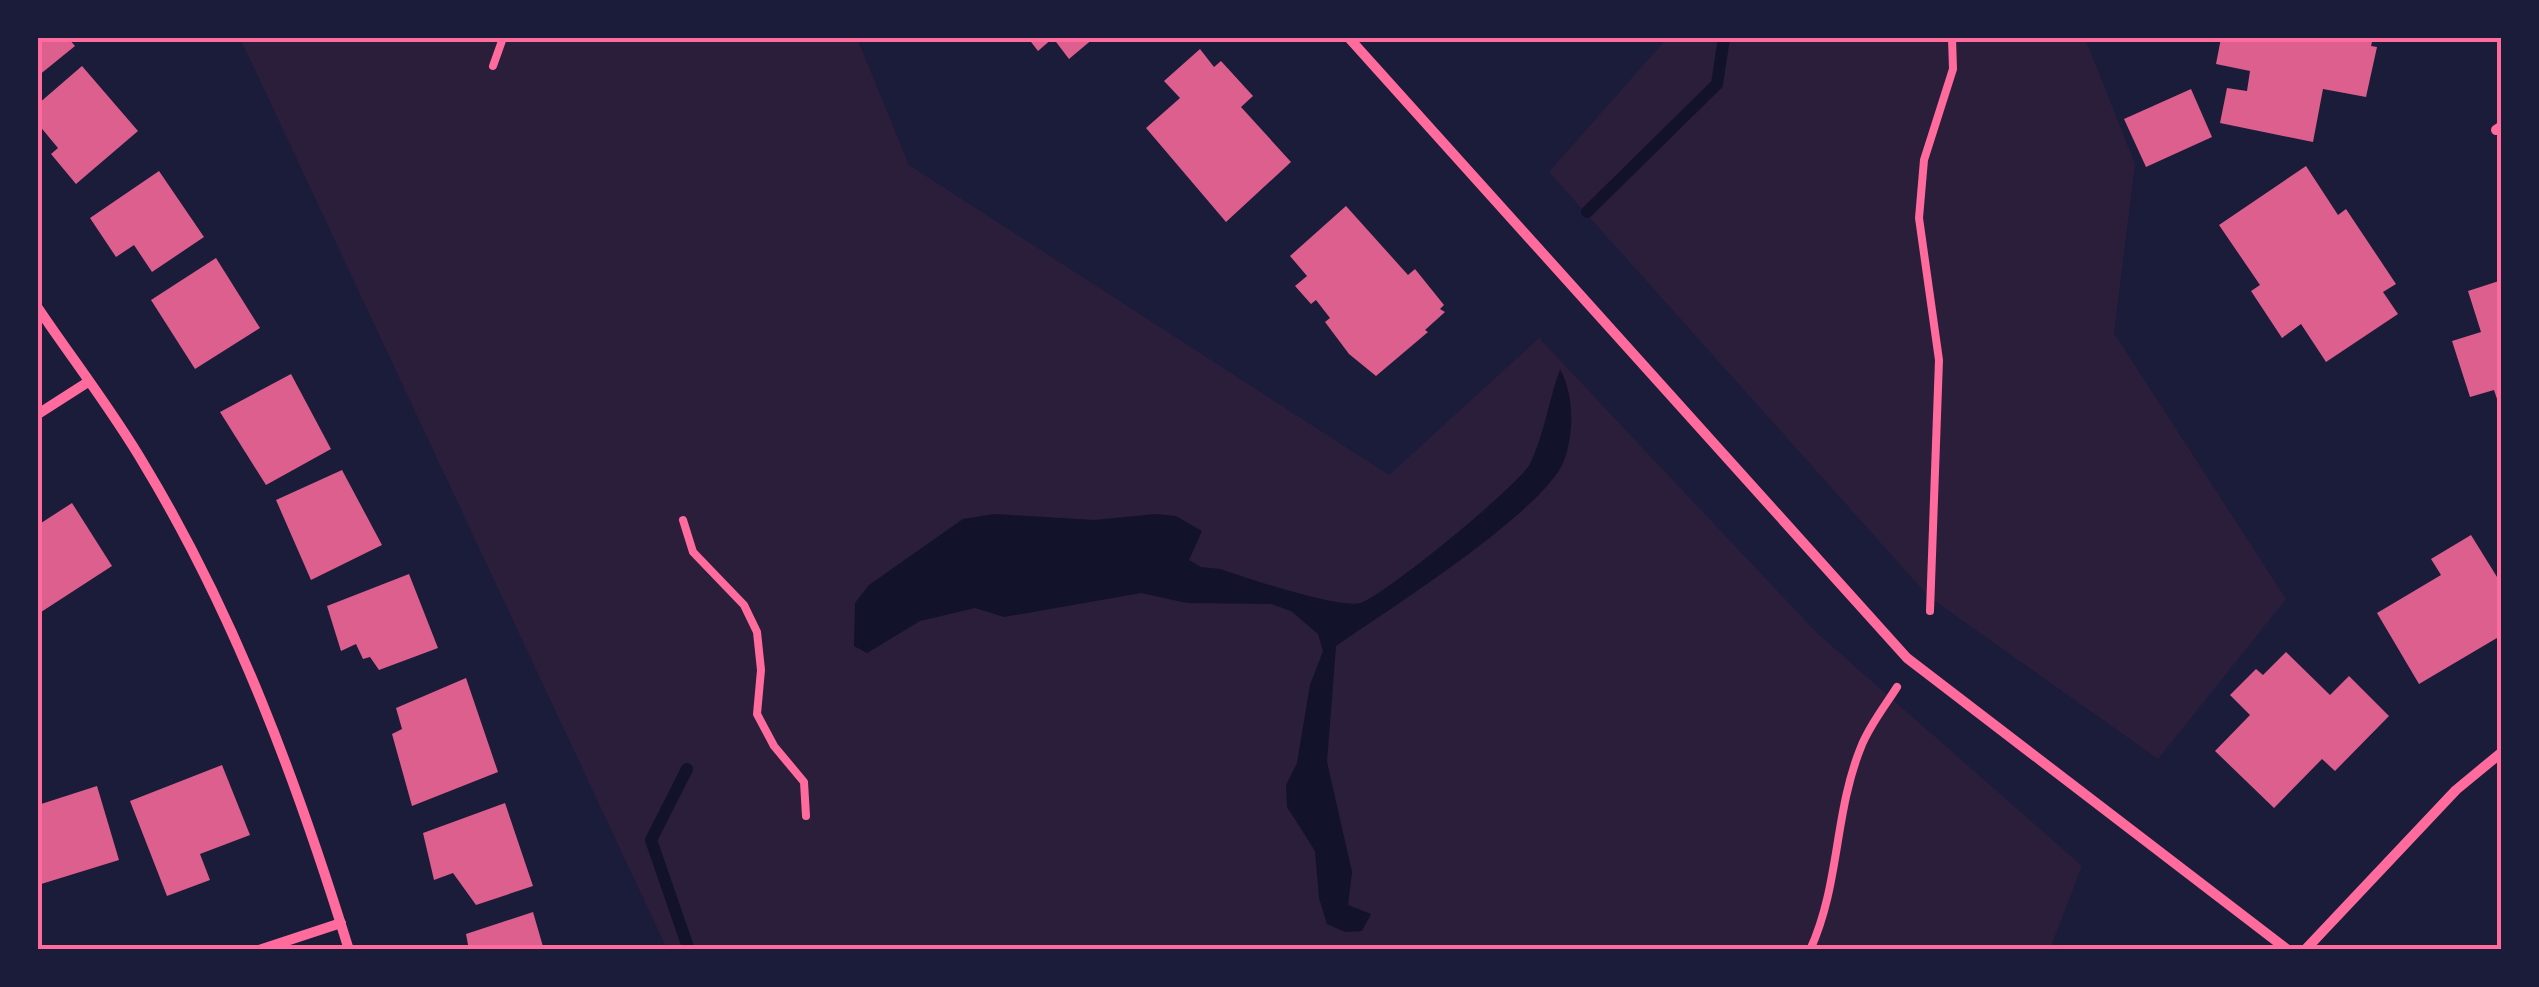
<svg xmlns="http://www.w3.org/2000/svg" width="2539" height="987" viewBox="0 0 2539 987" font-family="Inter,sans-serif">
<rect width="100%" height="100%" fill="#1b1b3a"/>
<g fill="#2a1e3b">
<path d="M 240,38 L 857,38 L 909,165 L 1389,475 L 1539,338 L 1817,633 L 2082,866 L 2050,949 L 667,949 Z"/>
<path d="M 1667,38 L 2085,38 L 2135,164 L 2114,333 L 2286,599 L 2158,759 L 1929,597 L 1549,172 Z"/>
</g>
<path fill="#12122b" d="M 1560,369 C 1574,395 1574,431 1565,458 C 1550,508 1382,614 1336,646 L 1327,762 L 1352,872 L 1348,905 L 1371,914 L 1362,931 L 1345,932 L 1327,924 L 1319,898 L 1315,851 L 1287,807 L 1286,785 L 1297,763 L 1310,685 L 1323,651 L 1318,634 L 1291,611 L 1271,604 L 1187,603 L 1141,593 L 1004,617 L 975,608 L 920,621 L 867,653 L 854,646 L 855,603 L 869,585 L 963,519 L 994,514 L 1094,520 L 1156,514 L 1176,516 L 1202,531 L 1189,560 L 1201,567 L 1220,569 C 1244,577 1339,609 1360,603 C 1383,597 1518,486 1530,464 C 1544,435 1549,400 1560,369 Z"/>
<g fill="none" stroke-linecap="round" stroke-linejoin="round">
<g stroke="#12122b" stroke-width="12">
<path d="M 1587,212 L 1717,84 L 1724,38"/>
<path d="M 687,769 L 651,840 L 689,950"/>
</g>
</g>
<g fill="#dd5f8e">
<path d="M 38,38 L 68,38 L 75,46 L 38,76 Z"/>
<path d="M 1028,38 L 1094,38 L 1069,59 L 1053,38 L 1038,51 Z"/>
<path d="M 2221,38 L 2373,38 L 2371,46 L 2377,47 L 2366,97 L 2323,89 L 2313,142 L 2220,123 L 2227,88 L 2247,91 L 2250,71 L 2216,64 Z"/>
<path d="M 1200,49 L 1214,67 L 1221,61 L 1253,96 L 1241,107 L 1291,162 L 1226,222 L 1146,128 L 1180,98 L 1164,81 Z"/>
<path d="M 82,66 L 138,131 L 76,184 L 51,154 L 58,148 L 38,124 L 38,104 Z"/>
<path d="M 2191,89 L 2212,137 L 2146,167 L 2124,119 Z"/>
<path d="M 2306,166 L 2338,215 L 2346,209 L 2396,284 L 2383,292 L 2398,314 L 2326,362 L 2301,324 L 2282,338 L 2251,291 L 2260,285 L 2219,225 Z"/>
<path d="M 159,171 L 204,237 L 152,272 L 134,245 L 116,257 L 90,218 Z"/>
<path d="M 1346,206 L 1408,275 L 1415,269 L 1444,305 L 1440,309 L 1445,312 L 1425,330 L 1428,332 L 1376,376 L 1349,354 L 1325,322 L 1330,318 L 1316,300 L 1311,304 L 1295,286 L 1307,276 L 1290,256 Z"/>
<path d="M 216,258 L 260,328 L 195,369 L 151,300 Z"/>
<path d="M 2502,280 L 2502,411 L 2501,411 L 2494,390 L 2470,397 L 2452,341 L 2481,332 L 2468,291 Z"/>
<path d="M 291,374 L 331,449 L 266,485 L 220,412 Z"/>
<path d="M 342,470 L 382,545 L 311,580 L 276,500 Z"/>
<path d="M 72,503 L 112,566 L 38,614 L 38,525 Z"/>
<path d="M 2471,535 L 2502,585 L 2502,635 L 2419,684 L 2377,613 L 2441,575 L 2431,559 Z"/>
<path d="M 409,574 L 438,648 L 379,670 L 370,657 L 363,659 L 356,644 L 341,651 L 327,606 Z"/>
<path d="M 2286,652 L 2330,695 L 2349,676 L 2389,716 L 2335,771 L 2322,759 L 2274,808 L 2215,751 L 2250,715 L 2230,695 L 2256,669 L 2263,675 Z"/>
<path d="M 466,678 L 498,772 L 412,806 L 392,734 L 402,729 L 396,708 Z"/>
<path d="M 222,765 L 250,835 L 200,854 L 210,880 L 167,896 L 130,801 Z"/>
<path d="M 97,786 L 119,860 L 38,885 L 38,805 Z"/>
<path d="M 505,803 L 533,886 L 476,905 L 453,873 L 434,880 L 423,833 Z"/>
<path d="M 533,912 L 544,950 L 469,950 L 466,934 Z"/>
</g>
<g fill="none" stroke-linecap="round" stroke-linejoin="round">
<g stroke="#ff6b9d" stroke-width="8">
<path d="M 493,66 L 503,38"/>
<path d="M 683,520 L 693,552 L 744,605 L 757,632 L 761,670 L 757,714 L 774,746 L 804,782 L 806,816"/>
<path d="M 1930,611 L 1939,360 L 1919,218 L 1924,160 L 1953,69 L 1952,38"/>
<path d="M 1810,950 C 1840,885 1834,813 1861,747 C 1869,726 1885,706 1897,687"/>
</g>
<g stroke="#ff6b9d" stroke-width="10">
<path d="M 1349,38 L 1907,658 L 2288,950"/>
<path d="M 2496,130 L 2502,126"/>
<path d="M 38,308 C 73,360 113,411 145,466 C 236,617 297,782 349,950"/>
<path d="M 38,414 L 88,382"/>
<path d="M 259,950 L 341,923"/>
<path d="M 2305,950 L 2456,790 L 2502,752"/>
</g>
</g>
<rect width="2539" height="987" fill="none" stroke="#1b1b3a" stroke-width="80"/>
<rect x="40" y="40" width="2459" height="907" fill="none" stroke="#ff6b9d" stroke-width="4"/>
</svg>
